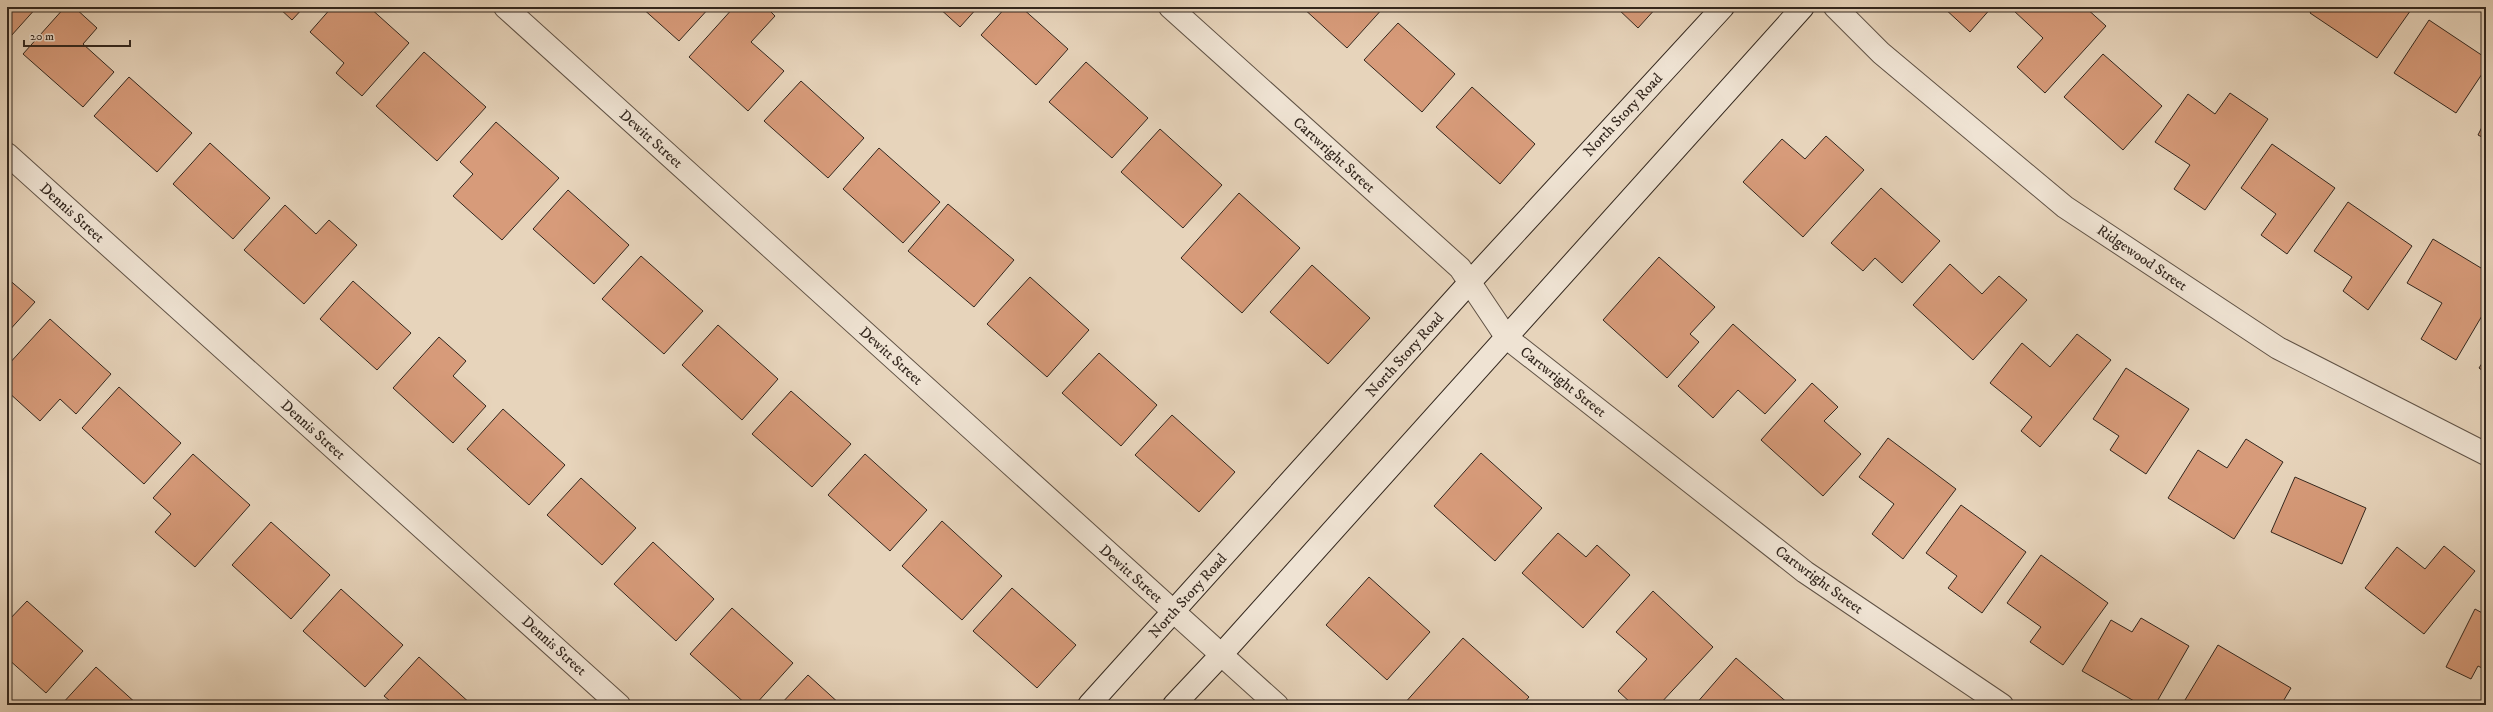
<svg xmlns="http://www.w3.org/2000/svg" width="2493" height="712" viewBox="0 0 2493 712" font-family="'IM FELL DW Pica',serif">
<rect width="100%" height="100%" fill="#e7d4bb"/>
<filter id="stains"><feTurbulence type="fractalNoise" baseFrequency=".005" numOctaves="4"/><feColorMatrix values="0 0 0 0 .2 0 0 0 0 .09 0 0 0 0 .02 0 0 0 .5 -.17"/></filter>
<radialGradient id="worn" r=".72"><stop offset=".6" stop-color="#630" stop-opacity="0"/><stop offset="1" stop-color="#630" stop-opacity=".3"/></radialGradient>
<g fill="#d79b7a" stroke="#33271e">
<path d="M 7,7 L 37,7 L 11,36 L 7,32 Z"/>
<path d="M 65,7 L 74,7 L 97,28 L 83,44 L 114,72 L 83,107 L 23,54 Z"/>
<path d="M 278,7 L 304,7 L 292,20 Z"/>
<path d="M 332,7 L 369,7 L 409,43 L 362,96 L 336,73 L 344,63 L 310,32 Z"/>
<path d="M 641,7 L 710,7 L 679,41 Z"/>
<path d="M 734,7 L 766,7 L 775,16 L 751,42 L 784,71 L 748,111 L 689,57 Z"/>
<path d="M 938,7 L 978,7 L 960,27 Z"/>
<path d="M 1006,7 L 1021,7 L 1068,49 L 1036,85 L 981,35 Z"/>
<path d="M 1302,7 L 1384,7 L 1347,48 Z"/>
<path d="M 1616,7 L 1657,7 L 1638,28 Z"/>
<path d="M 1943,7 L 1992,7 L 1970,32 Z"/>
<path d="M 2015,7 L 2085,7 L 2106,26 L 2045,93 L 2017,67 L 2043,38 L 2013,10 Z"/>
<path d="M 2314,7 L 2413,7 L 2377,58 L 2310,13 Z"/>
<path d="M 2429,20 L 2486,58 L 2486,68 L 2456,113 L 2394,73 Z"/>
<path d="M 1398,23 L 1455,74 L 1422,112 L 1364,60 Z"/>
<path d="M 424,52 L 486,107 L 437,161 L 376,106 Z"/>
<path d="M 2103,54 L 2162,106 L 2123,150 L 2064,97 Z"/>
<path d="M 1086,62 L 1148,118 L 1112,158 L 1049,102 Z"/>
<path d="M 129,77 L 192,133 L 157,172 L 94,116 Z"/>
<path d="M 801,81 L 864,138 L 828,178 L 764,121 Z"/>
<path d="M 1472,87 L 1535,144 L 1500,184 L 1436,127 Z"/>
<path d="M 2230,93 L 2268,119 L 2205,210 L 2174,189 L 2190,165 L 2155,142 L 2188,94 L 2215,114 Z"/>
<path d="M 2486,119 L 2486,139 L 2478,135 Z"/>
<path d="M 496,122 L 559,178 L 502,240 L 453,196 L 473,174 L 460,162 Z"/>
<path d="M 1160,129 L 1222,185 L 1183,228 L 1121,172 Z"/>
<path d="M 1826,136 L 1864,170 L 1803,237 L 1743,182 L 1782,139 L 1805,159 Z"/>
<path d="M 210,143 L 270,198 L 233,239 L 173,184 Z"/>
<path d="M 2272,144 L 2335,188 L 2287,254 L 2261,235 L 2276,214 L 2241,188 Z"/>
<path d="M 879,148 L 940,202 L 903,243 L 843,189 Z"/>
<path d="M 1881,188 L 1940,241 L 1902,283 L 1875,258 L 1863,271 L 1831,243 Z"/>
<path d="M 568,190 L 629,245 L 594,284 L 533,229 Z"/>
<path d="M 1239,193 L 1300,248 L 1242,313 L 1181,258 Z"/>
<path d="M 2348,202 L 2412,246 L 2368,310 L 2343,291 L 2352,277 L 2314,251 Z"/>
<path d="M 948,204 L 1014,260 L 974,307 L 908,251 Z"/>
<path d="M 285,205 L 316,234 L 329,220 L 357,245 L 304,304 L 244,250 Z"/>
<path d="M 2433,239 L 2486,271 L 2486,309 L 2456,360 L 2421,339 L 2442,303 L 2407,283 Z"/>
<path d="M 641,256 L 703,311 L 664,354 L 602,299 Z"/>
<path d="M 1659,257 L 1715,307 L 1690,334 L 1699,342 L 1667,378 L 1603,320 Z"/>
<path d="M 1950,264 L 1982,294 L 1999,276 L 2027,300 L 1973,360 L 1913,305 Z"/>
<path d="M 1312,265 L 1370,318 L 1328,364 L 1270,312 Z"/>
<path d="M 1030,277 L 1089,330 L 1047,377 L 987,324 Z"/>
<path d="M 7,278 L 35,302 L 7,333 Z"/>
<path d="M 353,281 L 411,333 L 377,370 L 320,319 Z"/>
<path d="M 50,319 L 111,374 L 76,414 L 60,399 L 40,421 L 7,391 L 7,366 Z"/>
<path d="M 1733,324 L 1796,380 L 1765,414 L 1738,390 L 1713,418 L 1678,386 Z"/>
<path d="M 718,325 L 778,379 L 742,420 L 682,365 Z"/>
<path d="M 2077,334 L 2111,360 L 2040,447 L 2021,431 L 2032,417 L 1990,383 L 2022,343 L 2050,367 Z"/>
<path d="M 439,337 L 466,361 L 453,376 L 486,406 L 453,443 L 393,388 Z"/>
<path d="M 1099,353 L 1157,405 L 1121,446 L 1062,393 Z"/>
<path d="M 2486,357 L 2486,373 L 2479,368 Z"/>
<path d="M 2126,368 L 2189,409 L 2146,474 L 2110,450 L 2119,436 L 2093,419 Z"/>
<path d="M 1812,383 L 1838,407 L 1824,421 L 1861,454 L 1823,496 L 1761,440 Z"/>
<path d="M 119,387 L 181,443 L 144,484 L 82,428 Z"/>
<path d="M 791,391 L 851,444 L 812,487 L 752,434 Z"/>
<path d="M 503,409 L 565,465 L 529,505 L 467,449 Z"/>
<path d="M 1172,415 L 1235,472 L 1199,512 L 1135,455 Z"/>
<path d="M 1888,438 L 1956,489 L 1903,559 L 1872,534 L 1894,504 L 1859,477 Z"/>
<path d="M 2246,439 L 2283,462 L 2234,539 L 2168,498 L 2198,450 L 2227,468 Z"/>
<path d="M 1481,453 L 1542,508 L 1495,561 L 1434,506 Z"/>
<path d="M 193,454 L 250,505 L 195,567 L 155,532 L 171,514 L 153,498 Z"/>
<path d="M 865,454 L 927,510 L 890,551 L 828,495 Z"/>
<path d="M 2295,477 L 2366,508 L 2342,564 L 2271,532 Z"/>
<path d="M 581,478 L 636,528 L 602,565 L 547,515 Z"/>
<path d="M 1961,505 L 2026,552 L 1982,613 L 1948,588 L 1957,576 L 1926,553 Z"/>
<path d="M 942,521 L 1002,576 L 962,620 L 902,566 Z"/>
<path d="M 271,522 L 330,575 L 291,619 L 232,565 Z"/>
<path d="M 1558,533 L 1586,557 L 1597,545 L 1630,575 L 1583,628 L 1522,573 Z"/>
<path d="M 653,542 L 714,599 L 676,641 L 614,584 Z"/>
<path d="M 2444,546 L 2475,571 L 2424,634 L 2365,588 L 2397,547 L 2425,569 Z"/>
<path d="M 2041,555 L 2108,603 L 2063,665 L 2030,642 L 2041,627 L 2007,603 Z"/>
<path d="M 1369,577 L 1430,632 L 1387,680 L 1326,625 Z"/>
<path d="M 1012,588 L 1076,645 L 1037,688 L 973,631 Z"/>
<path d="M 341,589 L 403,645 L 365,687 L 303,631 Z"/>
<path d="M 1653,591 L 1713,647 L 1659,705 L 1633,705 L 1618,691 L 1647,659 L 1616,632 Z"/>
<path d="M 27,601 L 83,651 L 46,693 L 7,658 L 7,622 Z"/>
<path d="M 732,608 L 793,663 L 755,705 L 747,705 L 690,654 Z"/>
<path d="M 2475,609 L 2486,615 L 2486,670 L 2478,666 L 2471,679 L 2446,667 Z"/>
<path d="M 2141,618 L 2189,646 L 2155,705 L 2141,705 L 2082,671 L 2111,620 L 2132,632 Z"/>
<path d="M 1463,638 L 1529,697 L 1522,705 L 1403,705 Z"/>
<path d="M 2218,645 L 2291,688 L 2281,705 L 2182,705 Z"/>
<path d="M 419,657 L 472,705 L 395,705 L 384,696 Z"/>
<path d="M 1736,658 L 1790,705 L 1695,705 Z"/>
<path d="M 96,667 L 138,705 L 61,705 Z"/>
<path d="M 808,675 L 841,705 L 780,705 Z"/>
</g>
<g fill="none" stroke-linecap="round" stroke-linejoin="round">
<g stroke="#605245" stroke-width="24">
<g id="street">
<path d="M 505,7 L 1277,705"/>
<path d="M 1170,7 L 1460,268 L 1507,338 L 1805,572 L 2002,705"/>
<path d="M 1835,7 L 1881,53 L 2065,207 L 2278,348 L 2486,454"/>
<path d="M 7,154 L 619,705"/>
</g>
</g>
<g stroke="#33271e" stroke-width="24">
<g id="secondary">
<path d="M 1089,705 L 1470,282 L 1723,7"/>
<path d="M 1174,705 L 1221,655 L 1803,7"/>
</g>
</g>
<use href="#street" stroke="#efe3d3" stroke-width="22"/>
<use href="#secondary" stroke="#efe3d3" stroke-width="22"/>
</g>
<g text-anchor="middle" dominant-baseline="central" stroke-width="3" stroke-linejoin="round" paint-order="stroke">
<g font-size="15" fill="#33271e" stroke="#efe3d3">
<text transform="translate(1623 115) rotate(-47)">North Story Road</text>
<text transform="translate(651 139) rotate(42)">Dewitt Street</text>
<text transform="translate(1334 155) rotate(42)">Cartwright Street</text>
<text transform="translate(72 213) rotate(42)">Dennis Street</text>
<text transform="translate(2142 258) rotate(34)">Ridgewood Street</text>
<text transform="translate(1405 355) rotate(-48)">North Story Road</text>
<text transform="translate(891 356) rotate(42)">Dewitt Street</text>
<text transform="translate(1563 382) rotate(38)">Cartwright Street</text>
<text transform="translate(313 430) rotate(42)">Dennis Street</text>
<text transform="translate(1131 574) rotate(42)">Dewitt Street</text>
<text transform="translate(1819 580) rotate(36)">Cartwright Street</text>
<text transform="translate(1188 596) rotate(-48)">North Story Road</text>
<text transform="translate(554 646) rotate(42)">Dennis Street</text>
</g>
</g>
<rect width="2493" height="712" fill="none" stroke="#e7d4bb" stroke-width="24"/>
<rect x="8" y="8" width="2477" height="696" fill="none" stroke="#33271e" stroke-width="2"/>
<rect x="12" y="12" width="2469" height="688" fill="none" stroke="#33271e"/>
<path d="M24 40v6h106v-6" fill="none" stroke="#33271e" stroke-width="2"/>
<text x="30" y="40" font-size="12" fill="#33271e" stroke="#efe3d3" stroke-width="3" paint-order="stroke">20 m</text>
<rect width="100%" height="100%" filter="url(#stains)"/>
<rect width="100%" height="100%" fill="url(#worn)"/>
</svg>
